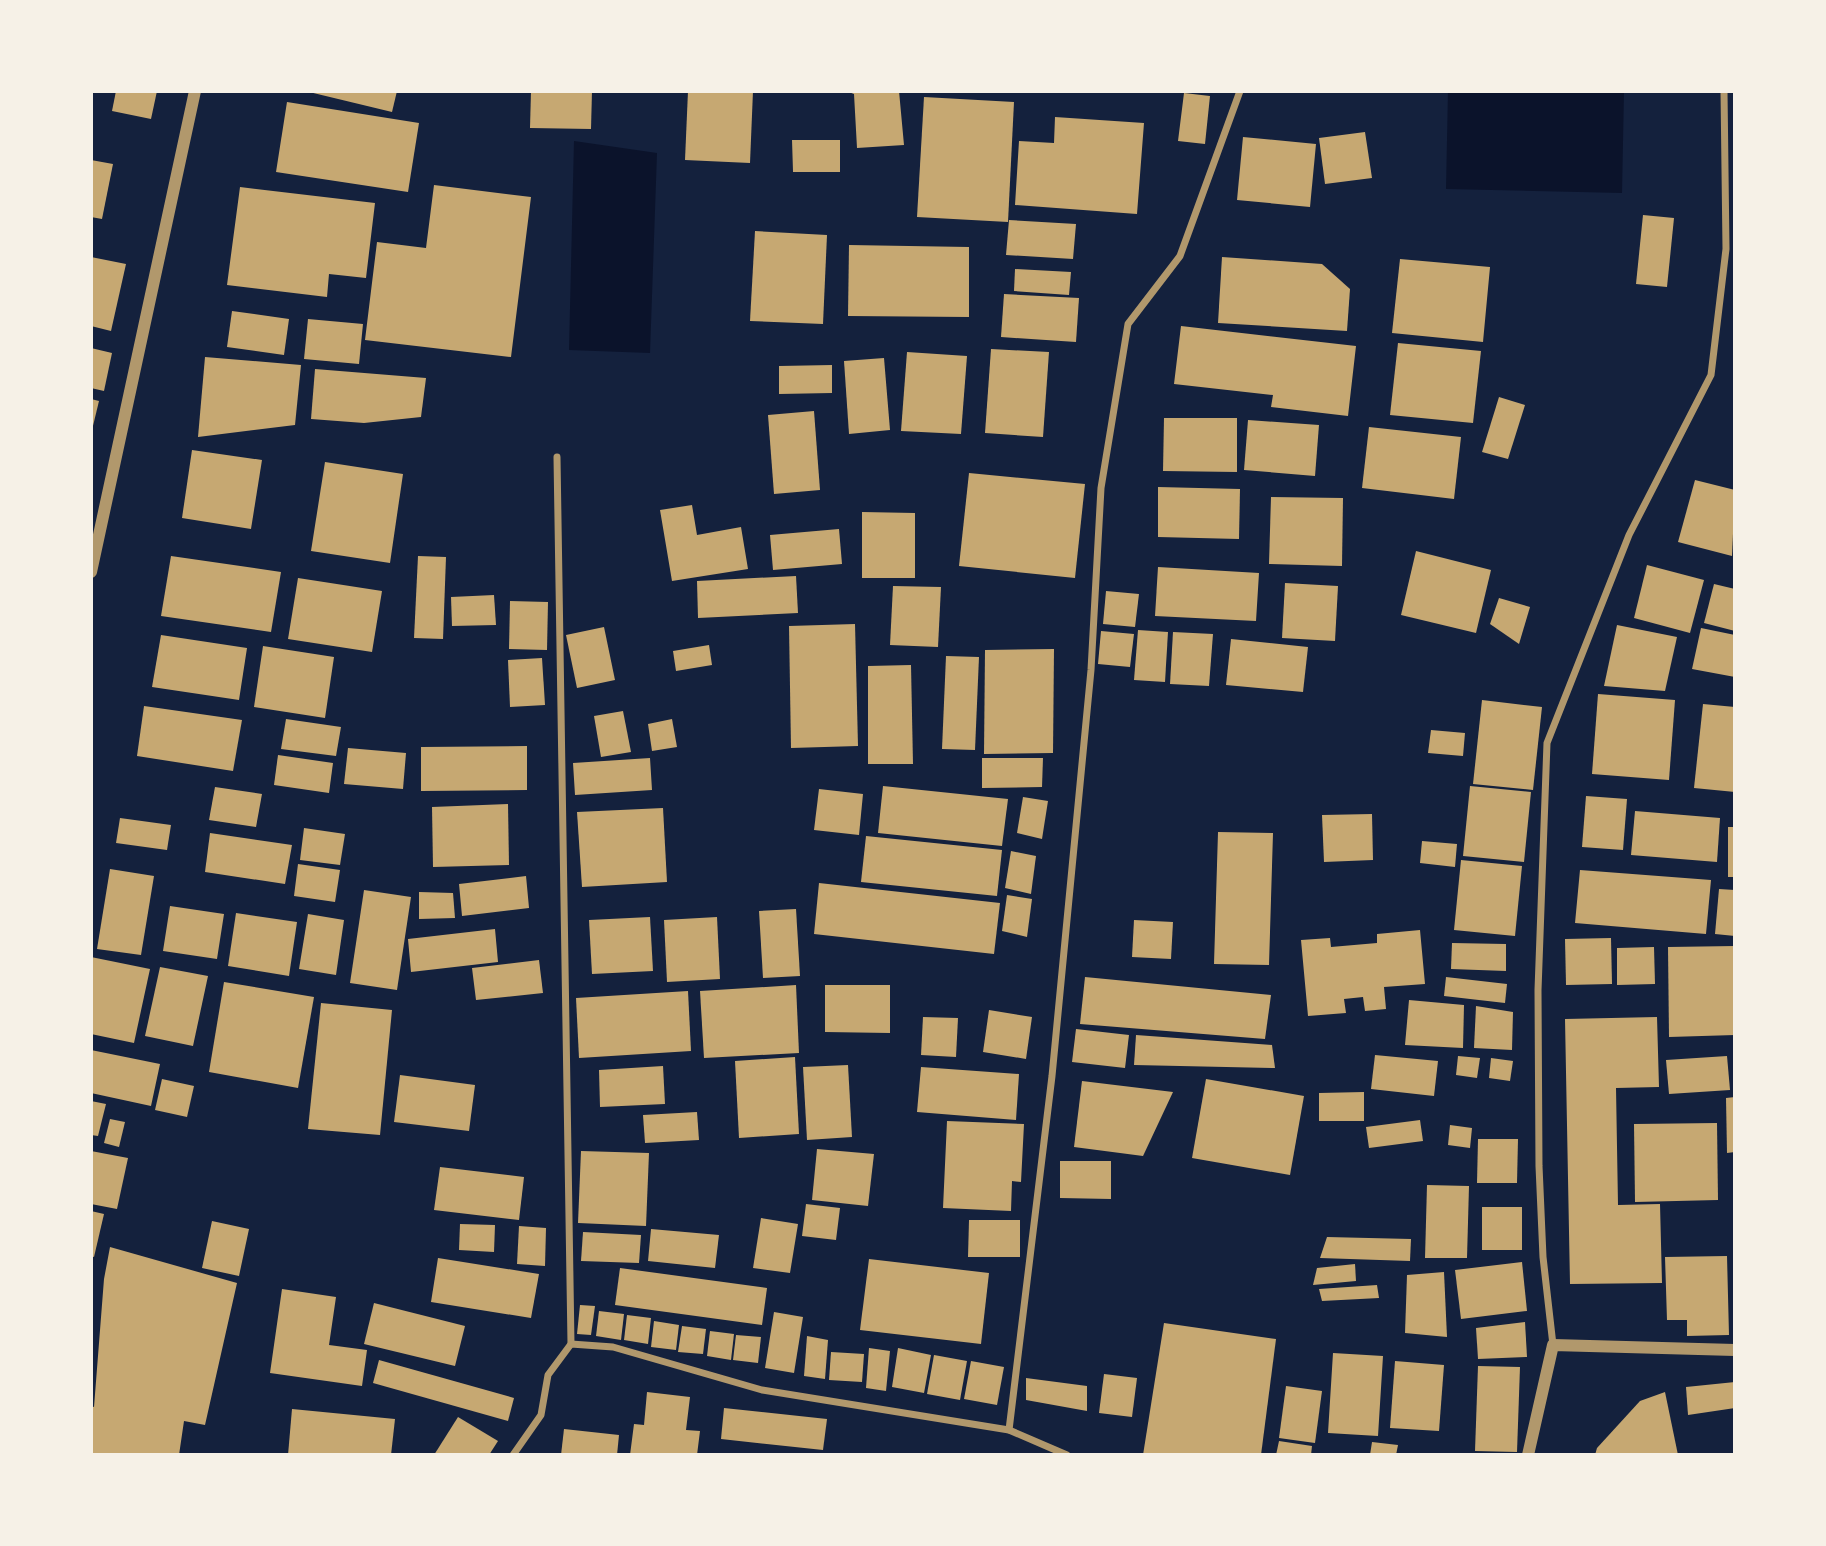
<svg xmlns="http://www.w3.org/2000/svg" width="1826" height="1546" viewBox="0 0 1826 1546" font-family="'Zilla Slab',serif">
<rect width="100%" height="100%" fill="#14213d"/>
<g fill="#0b132b">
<path d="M 1448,91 L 1624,91 L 1622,193 L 1446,189 Z"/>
<path d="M 574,141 L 657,153 L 650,353 L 569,350 Z"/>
</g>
<g fill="#c6a872">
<path d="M 116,91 L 157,91 L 151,119 L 112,111 Z"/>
<path d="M 305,91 L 397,91 L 392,112 Z"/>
<path d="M 531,91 L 592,91 L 591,129 L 530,128 Z"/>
<path d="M 688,91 L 753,91 L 750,163 L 685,160 Z"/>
<path d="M 846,91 L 899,91 L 904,145 L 857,148 L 854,94 Z"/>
<path d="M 1184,93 L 1210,96 L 1205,144 L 1178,141 Z"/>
<path d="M 924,97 L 1014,102 L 1008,222 L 917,217 Z"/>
<path d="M 287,102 L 419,123 L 408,192 L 276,172 Z"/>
<path d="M 1055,117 L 1144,123 L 1137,214 L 1015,205 L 1019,141 L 1054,143 Z"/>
<path d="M 1365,132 L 1372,178 L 1325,184 L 1319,138 Z"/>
<path d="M 1243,137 L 1316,144 L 1310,207 L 1237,200 Z"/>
<path d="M 792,140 L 840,140 L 840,172 L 793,172 Z"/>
<path d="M 91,160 L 113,164 L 102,219 L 91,217 Z"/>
<path d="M 434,185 L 531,197 L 511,357 L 365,340 L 377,242 L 426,248 Z"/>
<path d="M 240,187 L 375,203 L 366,278 L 329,274 L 327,297 L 227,285 Z"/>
<path d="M 1643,215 L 1674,218 L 1667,287 L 1636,284 Z"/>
<path d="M 1009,220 L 1076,224 L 1073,259 L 1006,255 Z"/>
<path d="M 755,231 L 827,235 L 823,324 L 750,321 Z"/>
<path d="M 849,245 L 969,247 L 969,317 L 848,316 Z"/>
<path d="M 91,257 L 126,264 L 111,331 L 91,326 Z"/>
<path d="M 1222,257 L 1322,264 L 1350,289 L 1347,331 L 1218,323 Z"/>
<path d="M 1400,259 L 1490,267 L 1483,342 L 1392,333 Z"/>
<path d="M 1015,269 L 1071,272 L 1069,295 L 1014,291 Z"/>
<path d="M 1004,294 L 1079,298 L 1076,342 L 1001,337 Z"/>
<path d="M 232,311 L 289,319 L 284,355 L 227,347 Z"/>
<path d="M 308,319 L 363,324 L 359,364 L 304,359 Z"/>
<path d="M 1181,326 L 1356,346 L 1348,416 L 1271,407 L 1273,395 L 1174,384 Z"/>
<path d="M 1398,343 L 1481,351 L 1473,423 L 1390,415 Z"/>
<path d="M 91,348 L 112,353 L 104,391 L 91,388 Z"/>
<path d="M 991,349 L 1049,352 L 1043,437 L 985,433 Z"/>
<path d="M 907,352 L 967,356 L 961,434 L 901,431 Z"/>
<path d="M 205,357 L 301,365 L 295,425 L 198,437 Z"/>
<path d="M 884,358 L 890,430 L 849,434 L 844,361 Z"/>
<path d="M 832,365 L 832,393 L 779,394 L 779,366 Z"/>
<path d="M 315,369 L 426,378 L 421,417 L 364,423 L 311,419 Z"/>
<path d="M 1499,397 L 1525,405 L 1508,459 L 1482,452 Z"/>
<path d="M 91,399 L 99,401 L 92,430 L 91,430 Z"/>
<path d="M 814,411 L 820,490 L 774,494 L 768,415 Z"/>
<path d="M 1164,418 L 1237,418 L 1237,472 L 1163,471 Z"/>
<path d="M 1248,420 L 1319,425 L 1315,476 L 1244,470 Z"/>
<path d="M 1369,427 L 1461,437 L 1454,499 L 1362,488 Z"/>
<path d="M 192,450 L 262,460 L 251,529 L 182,518 Z"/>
<path d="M 325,462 L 403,474 L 390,563 L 311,551 Z"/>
<path d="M 969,473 L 1085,484 L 1075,578 L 959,566 Z"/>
<path d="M 1695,480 L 1735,490 L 1732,556 L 1678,542 Z"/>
<path d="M 1158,487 L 1240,489 L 1239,539 L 1158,537 Z"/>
<path d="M 1271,497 L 1343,498 L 1342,566 L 1269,564 Z"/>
<path d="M 692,505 L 697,535 L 741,527 L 748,569 L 672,581 L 660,510 Z"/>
<path d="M 862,512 L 915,513 L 915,578 L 862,578 Z"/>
<path d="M 839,529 L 842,564 L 773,570 L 770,535 Z"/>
<path d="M 1416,551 L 1491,570 L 1476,633 L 1401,615 Z"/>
<path d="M 171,556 L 281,572 L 271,632 L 161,616 Z"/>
<path d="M 418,556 L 446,557 L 443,639 L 414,638 Z"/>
<path d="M 1647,565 L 1704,580 L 1690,633 L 1634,618 Z"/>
<path d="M 1158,567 L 1259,573 L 1256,621 L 1155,616 Z"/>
<path d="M 796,576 L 798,613 L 698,618 L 697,581 Z"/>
<path d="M 298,578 L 382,591 L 372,652 L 288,639 Z"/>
<path d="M 1285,583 L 1338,586 L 1335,641 L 1282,638 Z"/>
<path d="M 1714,584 L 1735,589 L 1735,631 L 1704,623 Z"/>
<path d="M 893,586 L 941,587 L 938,647 L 890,645 Z"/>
<path d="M 1106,591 L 1139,594 L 1135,627 L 1103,624 Z"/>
<path d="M 494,595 L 496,625 L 452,626 L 451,597 Z"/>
<path d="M 1499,598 L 1530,607 L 1519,644 L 1490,624 Z"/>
<path d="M 510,601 L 548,602 L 547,650 L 509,649 Z"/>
<path d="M 855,624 L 858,746 L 791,748 L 789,626 Z"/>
<path d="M 1617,625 L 1677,637 L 1665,691 L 1604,686 Z"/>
<path d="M 604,627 L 615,680 L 577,688 L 566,635 Z"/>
<path d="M 1701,628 L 1735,635 L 1735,677 L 1692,669 Z"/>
<path d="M 1138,630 L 1168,632 L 1165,682 L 1134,680 Z"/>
<path d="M 1101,631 L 1134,634 L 1130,667 L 1098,664 Z"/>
<path d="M 1173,632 L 1213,634 L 1209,686 L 1170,684 Z"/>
<path d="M 161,635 L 247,648 L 239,700 L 152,687 Z"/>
<path d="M 1231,639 L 1308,647 L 1303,692 L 1226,685 Z"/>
<path d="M 709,645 L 712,665 L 676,671 L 673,651 Z"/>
<path d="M 263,646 L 334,657 L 325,718 L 254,707 Z"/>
<path d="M 1054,649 L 1053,753 L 984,754 L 985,650 Z"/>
<path d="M 946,656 L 979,657 L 975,750 L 942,749 Z"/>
<path d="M 542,658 L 545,705 L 510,707 L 508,660 Z"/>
<path d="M 911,665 L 913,764 L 868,764 L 868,666 Z"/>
<path d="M 1598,694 L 1675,700 L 1669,780 L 1592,774 Z"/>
<path d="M 1482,700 L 1542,707 L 1533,790 L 1473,784 Z"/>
<path d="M 1703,704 L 1735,707 L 1735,792 L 1694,788 Z"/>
<path d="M 144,706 L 242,720 L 233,771 L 137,756 Z"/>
<path d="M 623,711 L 631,752 L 601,757 L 594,716 Z"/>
<path d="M 286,719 L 341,727 L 336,756 L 281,749 Z"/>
<path d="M 672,719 L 677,747 L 652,751 L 648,724 Z"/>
<path d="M 1431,730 L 1465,733 L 1463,756 L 1428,753 Z"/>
<path d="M 527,746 L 527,790 L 421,791 L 421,747 Z"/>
<path d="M 348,748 L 406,753 L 403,789 L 344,784 Z"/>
<path d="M 278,755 L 333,763 L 329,793 L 274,785 Z"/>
<path d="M 650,758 L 652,790 L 575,795 L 573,763 Z"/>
<path d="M 982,758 L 1043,758 L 1042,787 L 982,788 Z"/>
<path d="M 883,786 L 1008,799 L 1002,846 L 878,833 Z"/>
<path d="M 1470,786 L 1531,792 L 1524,862 L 1463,856 Z"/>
<path d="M 215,787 L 262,794 L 256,827 L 209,820 Z"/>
<path d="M 819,789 L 863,794 L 859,835 L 814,830 Z"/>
<path d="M 1586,796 L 1627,799 L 1623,850 L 1582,847 Z"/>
<path d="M 1023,797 L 1048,801 L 1042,839 L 1017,833 Z"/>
<path d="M 508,804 L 509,865 L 433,867 L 432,807 Z"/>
<path d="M 663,808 L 667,882 L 582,887 L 577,812 Z"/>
<path d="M 1635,811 L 1720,818 L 1717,862 L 1631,855 Z"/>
<path d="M 1372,814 L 1373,860 L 1324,862 L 1322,815 Z"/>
<path d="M 120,818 L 171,825 L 167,850 L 116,843 Z"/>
<rect x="1728" y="827" width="7" height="50"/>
<path d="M 304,828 L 345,834 L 340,865 L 300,860 Z"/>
<path d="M 1218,832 L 1273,833 L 1269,965 L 1214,964 Z"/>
<path d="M 210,833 L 292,845 L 285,884 L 205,872 Z"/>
<path d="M 866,836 L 1002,850 L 997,896 L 861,882 Z"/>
<path d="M 1422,841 L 1457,844 L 1455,867 L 1420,863 Z"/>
<path d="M 1011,851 L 1036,856 L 1031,894 L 1005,888 Z"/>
<path d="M 1461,860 L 1522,866 L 1515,936 L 1454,930 Z"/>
<path d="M 298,864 L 340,870 L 335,902 L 294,896 Z"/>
<path d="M 110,869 L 154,876 L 141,955 L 97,949 Z"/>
<path d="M 1580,870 L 1711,880 L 1706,934 L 1575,923 Z"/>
<path d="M 526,876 L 529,908 L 462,916 L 459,884 Z"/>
<path d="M 819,883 L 1000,903 L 994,954 L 814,934 Z"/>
<path d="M 1719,889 L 1735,890 L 1735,936 L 1715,934 Z"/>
<path d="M 364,890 L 411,897 L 397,990 L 350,983 Z"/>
<path d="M 419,892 L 453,893 L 455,918 L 419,919 Z"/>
<path d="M 1007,895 L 1032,899 L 1027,937 L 1002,931 Z"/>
<path d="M 170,906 L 224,914 L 217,959 L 163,951 Z"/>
<path d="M 796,909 L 800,976 L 763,978 L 759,911 Z"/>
<path d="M 236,913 L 297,922 L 289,976 L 228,966 Z"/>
<path d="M 308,914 L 344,920 L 336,975 L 299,969 Z"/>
<path d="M 650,917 L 653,971 L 592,974 L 589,920 Z"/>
<path d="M 717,917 L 720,979 L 667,982 L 664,920 Z"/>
<path d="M 1134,920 L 1173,922 L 1171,959 L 1132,957 Z"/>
<path d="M 495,929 L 498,962 L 411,972 L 408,939 Z"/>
<path d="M 1420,930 L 1425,984 L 1384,987 L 1386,1009 L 1365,1011 L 1363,997 L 1344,999 L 1346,1013 L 1308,1016 L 1301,940 L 1330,938 L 1331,947 L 1377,943 L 1377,934 Z"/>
<path d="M 1611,938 L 1612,984 L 1566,985 L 1565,939 Z"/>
<path d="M 1452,943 L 1506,944 L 1506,971 L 1451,969 Z"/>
<path d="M 1735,946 L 1735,1035 L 1669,1037 L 1668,947 Z"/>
<path d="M 1654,947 L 1655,984 L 1617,985 L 1617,948 Z"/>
<path d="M 91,957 L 150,969 L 134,1043 L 91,1034 Z"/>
<path d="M 539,960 L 543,993 L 476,1000 L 472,968 Z"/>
<path d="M 160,967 L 208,976 L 193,1046 L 145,1036 Z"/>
<path d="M 1085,977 L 1271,995 L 1265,1039 L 1080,1024 Z"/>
<path d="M 1446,977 L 1507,984 L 1505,1003 L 1444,996 Z"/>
<path d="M 224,982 L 314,997 L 298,1088 L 209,1072 Z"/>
<path d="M 796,985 L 799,1053 L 704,1058 L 700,991 Z"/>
<path d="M 825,985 L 890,985 L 890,1033 L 825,1032 Z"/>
<path d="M 688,991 L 691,1051 L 579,1058 L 576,998 Z"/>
<path d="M 1409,1000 L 1464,1005 L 1463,1048 L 1405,1045 Z"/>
<path d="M 321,1003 L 392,1010 L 380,1135 L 308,1129 Z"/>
<path d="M 1476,1006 L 1513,1012 L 1512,1050 L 1474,1048 Z"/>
<path d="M 989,1010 L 1032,1017 L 1026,1059 L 983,1052 Z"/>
<path d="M 923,1017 L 958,1018 L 956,1057 L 921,1055 Z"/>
<path d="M 1657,1017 L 1659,1087 L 1616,1088 L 1618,1205 L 1660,1204 L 1662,1283 L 1570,1284 L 1565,1019 Z"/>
<path d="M 1076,1029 L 1129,1035 L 1125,1068 L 1072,1062 Z"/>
<path d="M 1136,1035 L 1272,1045 L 1275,1068 L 1134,1065 Z"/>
<path d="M 91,1050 L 160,1064 L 151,1106 L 91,1093 Z"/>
<path d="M 1375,1055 L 1438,1061 L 1434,1096 L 1371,1089 Z"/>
<path d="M 1458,1056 L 1480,1058 L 1477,1078 L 1456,1075 Z"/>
<path d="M 1727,1056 L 1730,1090 L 1669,1094 L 1666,1060 Z"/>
<path d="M 795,1057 L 799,1134 L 739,1138 L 735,1061 Z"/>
<path d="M 1491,1058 L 1513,1061 L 1510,1081 L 1489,1078 Z"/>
<path d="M 848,1065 L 852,1137 L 807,1140 L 803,1067 Z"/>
<path d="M 663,1066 L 665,1104 L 600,1107 L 599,1070 Z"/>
<path d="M 921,1067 L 1019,1074 L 1016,1120 L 917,1112 Z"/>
<path d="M 400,1075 L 475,1085 L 469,1131 L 394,1122 Z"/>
<path d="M 162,1079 L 194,1086 L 187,1117 L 155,1110 Z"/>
<path d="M 1206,1079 L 1304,1096 L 1290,1175 L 1192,1158 Z"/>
<path d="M 1082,1081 L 1173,1092 L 1143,1156 L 1074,1147 Z"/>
<path d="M 1364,1092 L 1364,1121 L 1319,1121 L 1319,1093 Z"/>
<path d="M 1735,1097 L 1735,1152 L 1727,1153 L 1726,1098 Z"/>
<path d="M 91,1101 L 106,1104 L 98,1136 L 91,1135 Z"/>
<path d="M 697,1112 L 699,1140 L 645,1143 L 643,1115 Z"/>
<path d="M 110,1119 L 125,1122 L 119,1147 L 104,1143 Z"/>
<path d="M 1420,1120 L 1423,1141 L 1369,1148 L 1366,1127 Z"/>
<path d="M 947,1121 L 1024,1124 L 1021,1182 L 1012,1181 L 1011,1211 L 943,1208 Z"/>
<path d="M 1717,1123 L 1718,1200 L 1635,1202 L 1634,1124 Z"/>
<path d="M 1450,1125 L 1472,1128 L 1470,1148 L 1448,1145 Z"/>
<path d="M 1478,1139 L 1518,1139 L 1517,1183 L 1477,1183 Z"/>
<path d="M 817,1149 L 874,1154 L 868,1206 L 812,1200 Z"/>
<path d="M 91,1151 L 128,1158 L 117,1209 L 91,1204 Z"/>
<path d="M 581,1151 L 649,1153 L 646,1226 L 578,1223 Z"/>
<path d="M 1060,1161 L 1111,1161 L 1111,1199 L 1060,1198 Z"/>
<path d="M 440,1167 L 524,1177 L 519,1220 L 434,1210 Z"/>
<path d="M 1427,1185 L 1469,1186 L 1467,1258 L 1425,1258 Z"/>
<path d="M 806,1204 L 840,1208 L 836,1240 L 802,1236 Z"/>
<rect x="1482" y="1207" width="40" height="43"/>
<path d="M 91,1211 L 104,1214 L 94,1257 L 91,1256 Z"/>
<path d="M 761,1218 L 798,1224 L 790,1273 L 753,1268 Z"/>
<path d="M 969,1220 L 1020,1220 L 1020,1257 L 968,1257 Z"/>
<path d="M 212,1221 L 249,1229 L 239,1276 L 202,1268 Z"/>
<path d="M 460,1224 L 495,1225 L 494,1252 L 459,1250 Z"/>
<path d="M 519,1226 L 546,1228 L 545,1266 L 517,1264 Z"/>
<path d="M 651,1229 L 719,1235 L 715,1268 L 648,1261 Z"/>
<path d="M 583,1232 L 641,1235 L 639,1263 L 581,1261 Z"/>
<path d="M 1327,1237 L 1411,1239 L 1410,1261 L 1320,1258 Z"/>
<path d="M 110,1247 L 237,1283 L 205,1425 L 184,1421 L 179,1455 L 91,1455 L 91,1406 L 94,1407 L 104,1279 Z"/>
<path d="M 1727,1256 L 1729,1335 L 1687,1336 L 1687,1320 L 1667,1320 L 1665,1257 Z"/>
<path d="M 438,1258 L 539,1274 L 531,1318 L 431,1302 Z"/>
<path d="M 869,1259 L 989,1273 L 981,1344 L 860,1330 Z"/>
<path d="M 1522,1262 L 1527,1311 L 1461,1319 L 1455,1270 Z"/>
<path d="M 1355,1264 L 1356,1281 L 1313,1285 L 1317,1268 Z"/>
<path d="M 620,1268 L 767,1288 L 762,1325 L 615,1305 Z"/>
<path d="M 1444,1272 L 1447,1337 L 1405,1333 L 1407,1275 Z"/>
<path d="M 1377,1285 L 1379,1298 L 1322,1301 L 1319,1289 Z"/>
<path d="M 282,1289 L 336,1297 L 329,1345 L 367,1350 L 362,1386 L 270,1373 Z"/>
<path d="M 374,1303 L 465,1326 L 455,1366 L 364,1344 Z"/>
<path d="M 580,1305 L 595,1306 L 591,1335 L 577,1334 Z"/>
<path d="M 599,1311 L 624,1314 L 621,1340 L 596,1336 Z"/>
<path d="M 774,1312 L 803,1317 L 794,1373 L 765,1368 Z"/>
<path d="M 627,1315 L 651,1318 L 648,1344 L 624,1340 Z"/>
<path d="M 654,1321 L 679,1325 L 676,1350 L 651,1347 Z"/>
<path d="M 1525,1322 L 1527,1357 L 1478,1359 L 1476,1328 Z"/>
<path d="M 1164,1323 L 1276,1339 L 1261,1455 L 1143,1455 Z"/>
<path d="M 682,1326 L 706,1329 L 703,1354 L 678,1352 Z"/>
<path d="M 710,1331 L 734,1334 L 731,1360 L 707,1356 Z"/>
<path d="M 736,1335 L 761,1337 L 758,1363 L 733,1360 Z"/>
<path d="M 807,1336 L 828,1340 L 825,1379 L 804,1376 Z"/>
<path d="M 869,1348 L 890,1351 L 886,1391 L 866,1388 Z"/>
<path d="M 898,1348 L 931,1355 L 924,1393 L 892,1387 Z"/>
<path d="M 831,1352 L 864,1354 L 862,1382 L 829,1380 Z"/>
<path d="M 1333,1353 L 1383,1356 L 1378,1436 L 1328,1433 Z"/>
<path d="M 934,1355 L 967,1361 L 960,1400 L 927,1394 Z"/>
<path d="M 379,1360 L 514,1398 L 508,1421 L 373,1383 Z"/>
<path d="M 971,1361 L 1004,1367 L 997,1405 L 964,1399 Z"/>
<path d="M 1395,1361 L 1444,1365 L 1439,1431 L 1390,1428 Z"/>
<path d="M 1478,1366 L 1520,1367 L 1517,1452 L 1475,1451 Z"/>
<path d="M 1104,1374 L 1137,1378 L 1132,1417 L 1099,1413 Z"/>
<path d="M 1026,1378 L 1087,1386 L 1087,1411 L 1026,1400 Z"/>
<path d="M 1735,1382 L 1735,1408 L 1688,1415 L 1686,1387 Z"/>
<path d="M 1286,1386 L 1322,1391 L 1315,1443 L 1279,1438 Z"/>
<path d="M 647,1392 L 690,1397 L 686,1430 L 700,1431 L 697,1455 L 630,1455 L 634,1424 L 644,1425 Z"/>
<path d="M 1665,1392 L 1678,1455 L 1595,1455 L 1597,1448 L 1640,1401 Z"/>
<path d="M 724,1408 L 827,1419 L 823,1450 L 721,1439 Z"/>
<path d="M 292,1409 L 395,1419 L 391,1455 L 288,1455 Z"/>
<path d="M 458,1417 L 498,1441 L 489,1455 L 434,1455 Z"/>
<path d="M 564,1429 L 619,1435 L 617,1455 L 561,1455 Z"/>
<path d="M 1279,1441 L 1312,1446 L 1311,1455 L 1276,1455 Z"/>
<path d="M 1372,1442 L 1398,1445 L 1396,1455 L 1370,1455 Z"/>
</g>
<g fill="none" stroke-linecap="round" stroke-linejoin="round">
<g stroke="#b1986c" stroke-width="7">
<path d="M 557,457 L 571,1344"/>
<path d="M 1553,1345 L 1543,1257 L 1539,1166 L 1538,990 L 1547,743 L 1629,535 L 1711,375 L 1726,249 L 1724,91"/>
<path d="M 1009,1430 L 1052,1076 L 1091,670 L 1101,488 L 1128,324 L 1180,256 L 1240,91"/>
<path d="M 513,1455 L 541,1415 L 548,1375 L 571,1344 L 613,1347 L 762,1390 L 1009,1430 L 1067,1455"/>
</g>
<g stroke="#b1986c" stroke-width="12">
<path d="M 91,572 L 195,91"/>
<path d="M 1528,1455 L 1553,1345 L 1735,1350"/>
</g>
</g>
<rect width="1826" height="1546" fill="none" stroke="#f6f1e7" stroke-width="186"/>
</svg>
